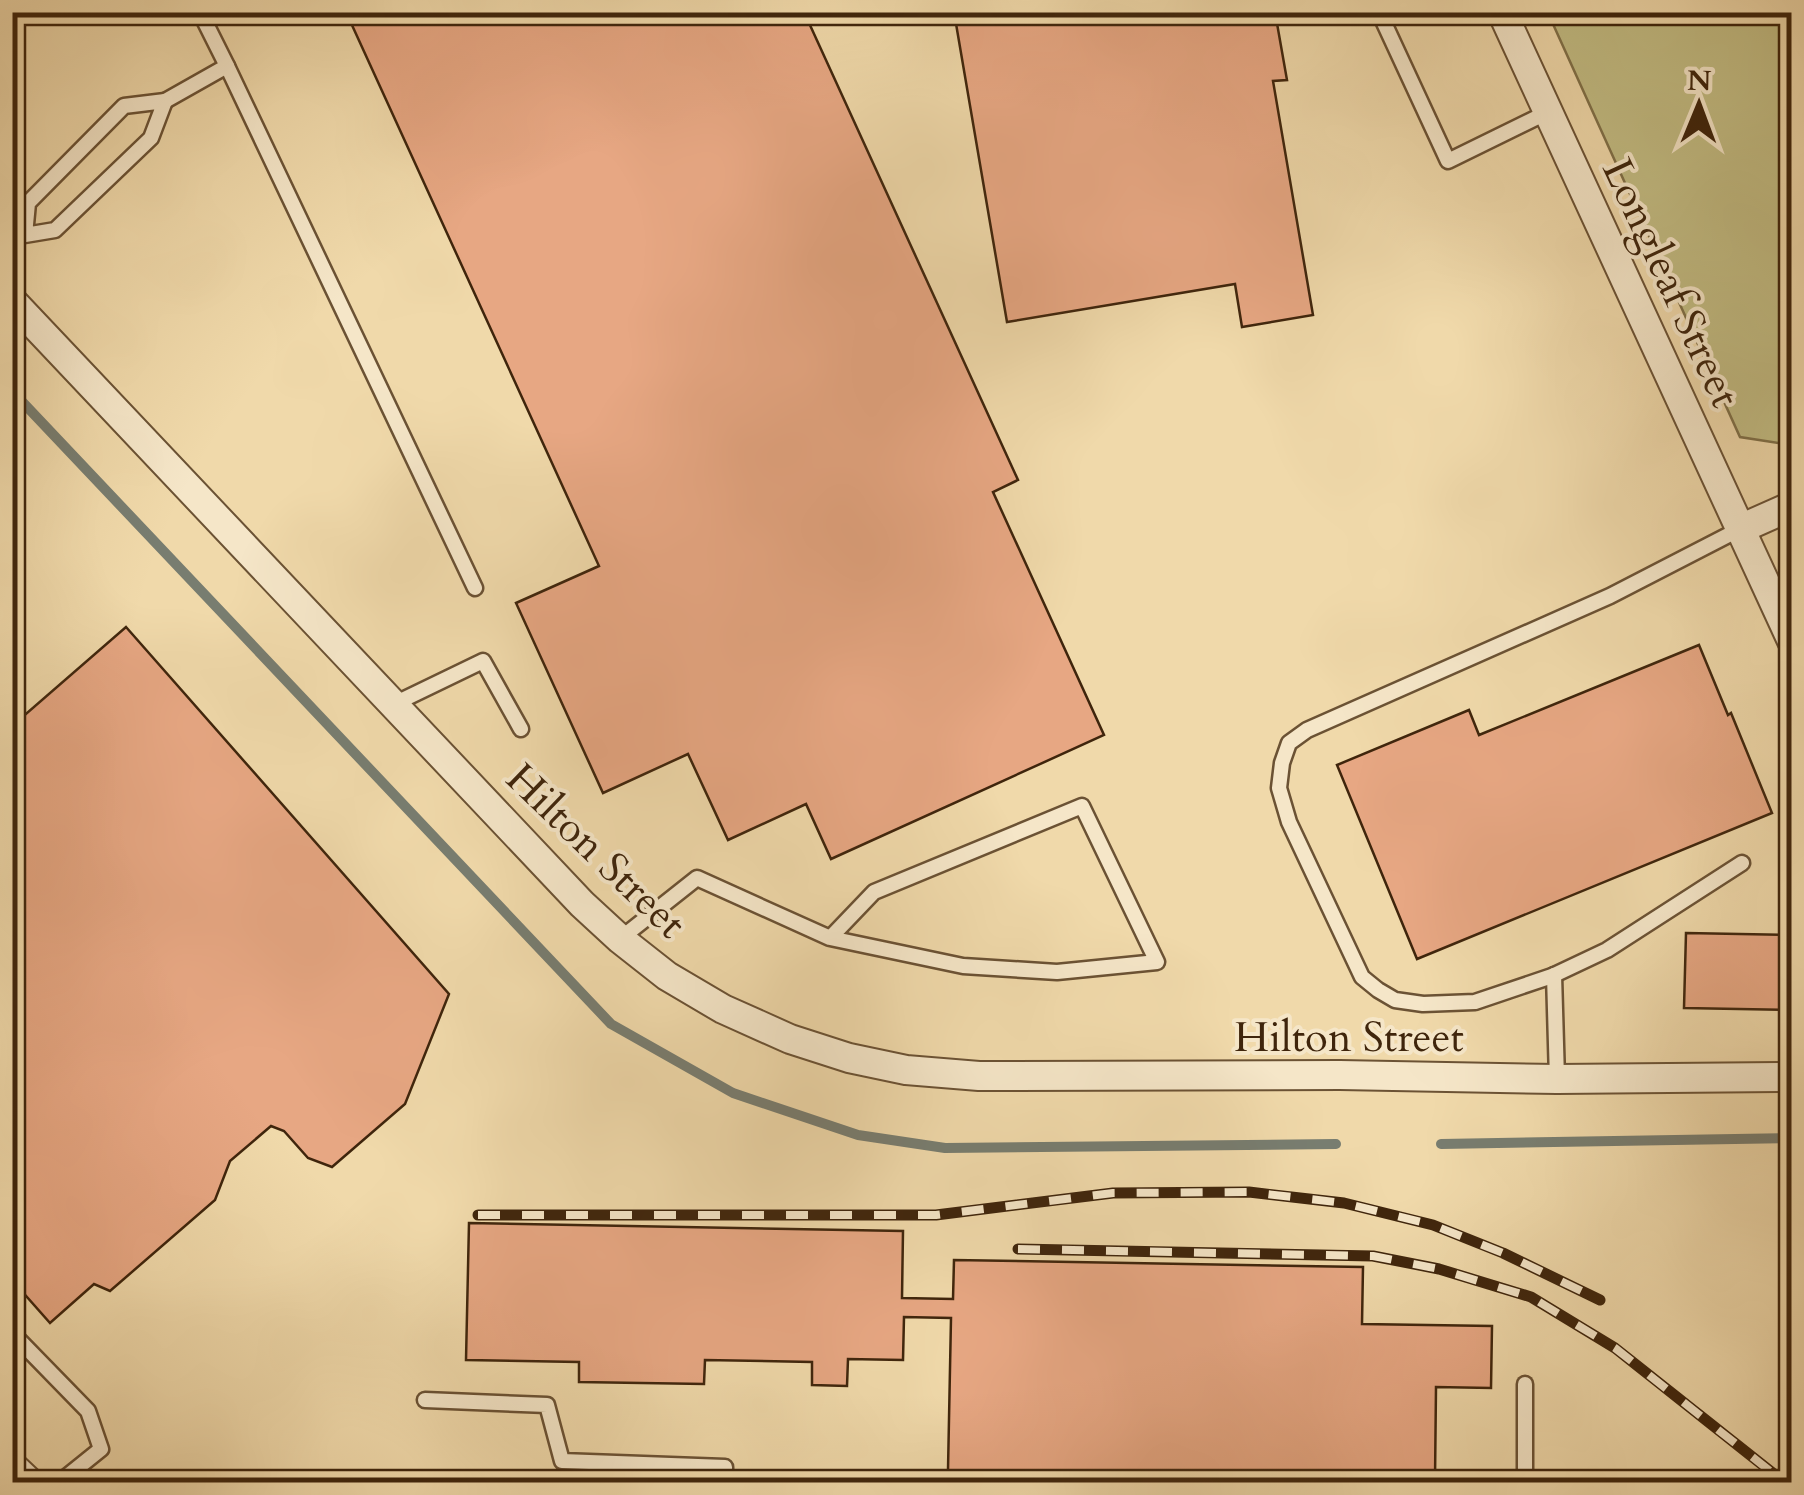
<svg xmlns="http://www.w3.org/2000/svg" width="1804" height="1495" viewBox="0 0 1804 1495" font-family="Cardo,serif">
<rect width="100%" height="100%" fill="#f0d9aa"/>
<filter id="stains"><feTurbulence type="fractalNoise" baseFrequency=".002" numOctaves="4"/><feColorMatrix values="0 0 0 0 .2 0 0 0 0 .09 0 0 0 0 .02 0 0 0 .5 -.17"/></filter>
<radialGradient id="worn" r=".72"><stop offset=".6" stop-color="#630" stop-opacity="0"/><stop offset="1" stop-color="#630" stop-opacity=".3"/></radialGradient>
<path fill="#c2bc83" stroke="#807048" stroke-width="2.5" d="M 1548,13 L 1791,13 L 1791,445 L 1740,437 Z"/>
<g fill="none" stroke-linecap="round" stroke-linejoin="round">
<g stroke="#787d70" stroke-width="10">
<path d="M 12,391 L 611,1024 L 733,1093 L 858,1135 L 945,1148 L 1336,1144"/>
<path d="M 1441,1144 L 1792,1138"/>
</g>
</g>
<g fill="#e7a783" stroke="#3f250c" stroke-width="2.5">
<path d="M 346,12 L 804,12 L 1018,480 L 993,492 L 1104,735 L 831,859 L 806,804 L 728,840 L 688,754 L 603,793 L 516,603 L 599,566 Z"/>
<path d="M 954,12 L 1275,12 L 1287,80 L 1273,81 L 1313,315 L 1242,327 L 1235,284 L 1007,322 Z"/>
<path d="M 126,627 L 449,994 L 405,1104 L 332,1167 L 308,1158 L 284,1131 L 271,1126 L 230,1161 L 215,1200 L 110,1291 L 94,1284 L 50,1323 L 12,1280 L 12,726 Z"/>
<path d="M 1699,645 L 1728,715 L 1731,713 L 1772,813 L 1417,959 L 1337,765 L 1469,710 L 1479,735 Z"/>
<path d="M 1686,933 L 1792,935 L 1792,1010 L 1684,1008 Z"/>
<path d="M 469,1223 L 903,1231 L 902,1298 L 953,1299 L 954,1260 L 1363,1267 L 1362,1324 L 1492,1326 L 1491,1388 L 1436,1387 L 1435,1480 L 1196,1475 L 1196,1482 L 1091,1482 L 1091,1475 L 1067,1475 L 1067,1482 L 1030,1482 L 1030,1471 L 948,1470 L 951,1318 L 904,1317 L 903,1360 L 848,1359 L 847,1386 L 812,1385 L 812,1362 L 705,1360 L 704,1384 L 579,1382 L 579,1362 L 466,1360 Z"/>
</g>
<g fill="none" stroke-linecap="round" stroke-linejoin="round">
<g stroke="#6b5234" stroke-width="19">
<g id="lane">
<path d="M 1379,12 L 1448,161 L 1548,112"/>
<path d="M 227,66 L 475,588"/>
<path d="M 165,101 L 151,138 L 55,230 L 25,235 L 28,203 L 124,106 Z"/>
<path d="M 165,101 L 227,66 L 200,12"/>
<path d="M 1740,529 L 1610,596 L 1307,730 L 1289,743 L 1282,763 L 1279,788 L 1289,822 L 1362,977 L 1378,990 L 1395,1000 L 1423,1004 L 1475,1002 L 1552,976 L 1607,950 L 1742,863"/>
<path d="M 394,704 L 483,661 L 521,729"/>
<path d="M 620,939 L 697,878 L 830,938 L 963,966 L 1057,972 L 1157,962 L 1082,806 L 874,892 L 830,938"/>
<path d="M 1554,975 L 1557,1079"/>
<path d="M 12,1333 L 88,1411 L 101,1449 L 60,1482"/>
<path d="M 425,1400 L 547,1405 L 562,1461 L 725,1467 L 725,1482"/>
<path d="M 1525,1482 L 1525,1384"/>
</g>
</g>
<g stroke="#6b5234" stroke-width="32">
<g id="street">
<path d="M 1502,12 L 1792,641"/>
<path d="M 12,301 L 582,904 L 620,939 L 667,976 L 723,1009 L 790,1039 L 849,1058 L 906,1070 L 979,1076 L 1340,1075 L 1557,1079 L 1792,1077"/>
<path d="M 1740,529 L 1792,506"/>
<path d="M 12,1466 L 29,1482"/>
</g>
</g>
<use href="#lane" stroke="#f5e6c8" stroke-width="14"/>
<use href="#street" stroke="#f5e6c8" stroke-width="28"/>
<g stroke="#3f250c" stroke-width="11">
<g id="rail">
<path d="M 478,1215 L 936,1215 L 1113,1193 L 1249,1192 L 1344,1203 L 1433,1225 L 1503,1253 L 1600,1300"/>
<path d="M 1018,1249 L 1373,1256 L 1439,1269 L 1531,1297 L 1615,1348 L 1784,1482"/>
</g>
</g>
<use href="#rail" stroke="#f5e6c8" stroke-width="8" stroke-dasharray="22" stroke-linecap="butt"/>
</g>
<g text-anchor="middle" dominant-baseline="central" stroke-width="8" stroke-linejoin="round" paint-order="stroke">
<g font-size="42" fill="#3f250c" stroke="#f5e6c8">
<text transform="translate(1671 283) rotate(65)">Longleaf Street</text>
<text transform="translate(596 851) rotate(44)">Hilton Street</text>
<text x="1349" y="1037">Hilton Street</text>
</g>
</g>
<rect width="1804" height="1495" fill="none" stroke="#f0d9aa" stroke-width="50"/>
<rect x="15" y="15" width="1774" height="1465" fill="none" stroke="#3f250c" stroke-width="5"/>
<rect x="25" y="25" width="1754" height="1445" fill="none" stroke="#3f250c" stroke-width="2.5"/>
<g transform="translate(1699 105) rotate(1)" stroke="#f5e6c8" stroke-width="8" paint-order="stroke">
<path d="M0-8L18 38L0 25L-18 38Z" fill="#3f250c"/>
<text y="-15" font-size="28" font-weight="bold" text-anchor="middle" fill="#3f250c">N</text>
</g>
<rect width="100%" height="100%" filter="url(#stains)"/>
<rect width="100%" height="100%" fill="url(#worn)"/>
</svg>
